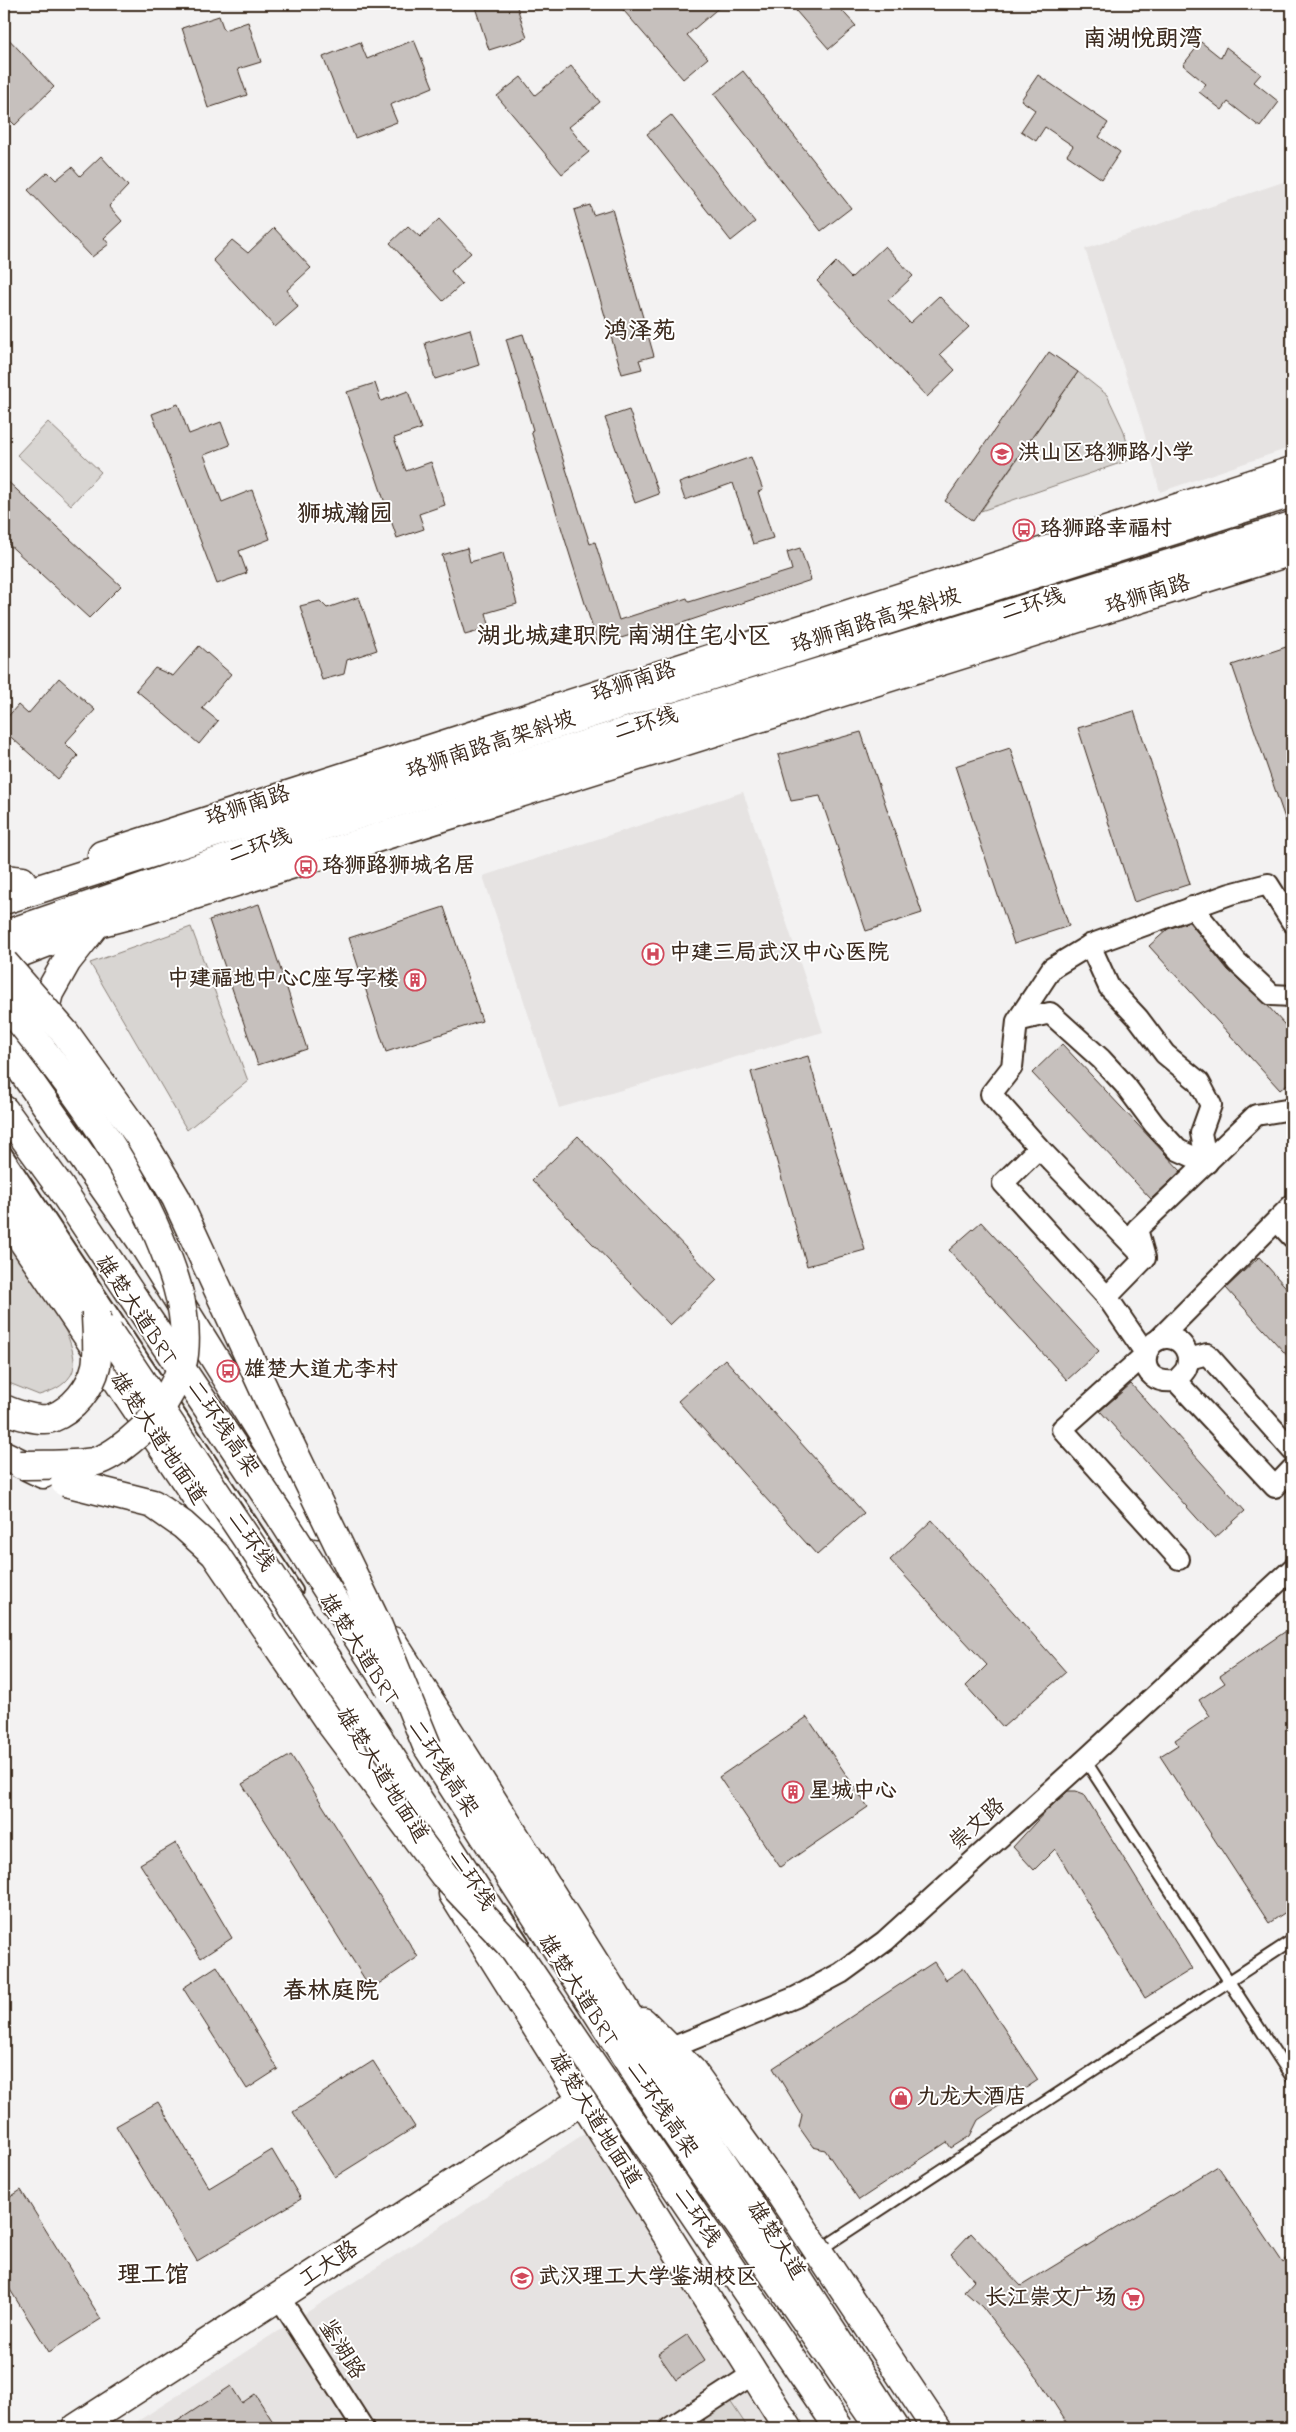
<svg xmlns="http://www.w3.org/2000/svg" width="1296" height="2432" viewBox="0 0 1296 2432" font-family="'Indie Flower','LXGW WenKai TC',sans-serif">
<rect width="100%" height="100%" fill="#f3f2f2"/>
<filter id="ink" filterUnits="userSpaceOnUse"><feTurbulence type="fractalNoise" baseFrequency=".02" numOctaves="2"/><feDisplacementMap in="SourceGraphic" scale="10" xChannelSelector="R" yChannelSelector="G"/><feConvolveMatrix kernelMatrix="1 2 1 2 8 2 1 2 1" color-interpolation-filters="sRGB"/></filter>
<g filter="url(#ink)">
<g fill="#e6e3e2">
<path d="M 1292,179 L 1292,447 L 1160,492 L 1142,425 L 1085,249 Z"/>
<path d="M 743,792 L 823,1032 L 559,1108 L 483,876 Z"/>
<path d="M 595,2127 L 773,2428 L 127,2428 Z"/>
</g>
<g fill="#d8d5d2" stroke="#8a8078">
<path d="M 1078,372 L 1107,395 L 1123,429 L 1132,459 L 981,511 Z"/>
<path d="M 48,422 L 101,472 L 71,505 L 17,455 Z"/>
<path d="M 191,927 L 248,1081 L 187,1130 L 90,963 Z"/>
<path d="M 4,1232 C 21,1259 89,1345 71,1375 C 63,1387 52,1391 39,1395 L 4,1381 Z"/>
<path d="M 730,2401 L 748,2428 L 708,2428 L 702,2419 Z"/>
</g>
<g fill="#c6c0bd" stroke="#3b2a1e">
<path d="M 474,4 L 516,4 L 527,38 L 489,50 Z"/>
<path d="M 618,4 L 723,4 L 687,35 L 708,58 L 683,79 Z"/>
<path d="M 790,4 L 836,4 L 856,26 L 829,49 Z"/>
<path d="M 219,16 L 224,30 L 248,22 L 261,62 L 238,69 L 247,95 L 208,108 L 182,28 Z"/>
<path d="M 4,34 L 54,87 L 15,125 L 4,114 Z"/>
<path d="M 414,40 L 433,87 L 390,105 L 397,122 L 355,138 L 323,57 L 360,42 L 367,59 Z"/>
<path d="M 1201,42 L 1221,58 L 1226,47 L 1261,74 L 1254,82 L 1279,102 L 1260,127 L 1228,102 L 1222,110 L 1199,92 L 1206,84 L 1183,65 Z"/>
<path d="M 571,66 L 600,102 L 569,127 L 589,152 L 562,174 L 497,96 L 521,77 L 535,95 Z"/>
<path d="M 743,71 L 851,208 L 821,231 L 714,94 Z"/>
<path d="M 1038,75 L 1108,123 L 1099,137 L 1120,152 L 1102,179 L 1067,155 L 1073,146 L 1045,127 L 1036,141 L 1021,131 L 1035,110 L 1021,100 Z"/>
<path d="M 671,115 L 755,222 L 731,241 L 647,134 Z"/>
<path d="M 101,156 L 128,186 L 109,206 L 122,221 L 104,238 L 109,244 L 92,257 L 28,190 L 48,172 L 56,180 L 72,167 L 80,176 Z"/>
<path d="M 590,205 L 593,215 L 612,209 L 654,356 L 639,360 L 642,369 L 622,374 L 574,210 Z"/>
<path d="M 439,219 L 471,253 L 451,271 L 462,284 L 443,301 L 390,243 L 408,226 L 420,237 Z"/>
<path d="M 274,228 L 311,268 L 287,290 L 298,307 L 275,327 L 213,260 L 232,240 L 248,253 Z"/>
<path d="M 885,246 L 913,276 L 888,300 L 910,323 L 939,296 L 969,327 L 940,354 L 955,370 L 927,397 L 817,281 L 836,262 L 851,278 Z"/>
<path d="M 470,329 L 479,365 L 435,379 L 425,343 Z"/>
<path d="M 523,334 L 590,544 L 595,542 L 619,620 L 687,598 L 689,602 L 792,570 L 787,552 L 800,548 L 811,580 L 646,635 L 644,631 L 598,645 L 531,431 L 533,430 L 506,339 Z"/>
<path d="M 1049,352 L 1078,372 L 973,521 L 945,501 Z"/>
<path d="M 375,383 L 381,401 L 408,391 L 421,429 L 394,438 L 406,471 L 431,462 L 445,505 L 419,514 L 424,529 L 397,538 L 347,392 Z"/>
<path d="M 178,404 L 189,434 L 221,422 L 230,445 L 204,455 L 222,502 L 252,490 L 270,539 L 239,551 L 247,573 L 217,584 L 152,414 Z"/>
<path d="M 629,410 L 659,494 L 635,503 L 605,418 Z"/>
<path d="M 751,457 L 763,490 L 758,492 L 773,538 L 753,544 L 733,483 L 685,500 L 679,483 Z"/>
<path d="M 4,478 L 121,586 L 89,618 L 4,540 Z"/>
<path d="M 467,548 L 470,562 L 503,553 L 517,604 L 486,613 L 490,628 L 465,635 L 442,555 Z"/>
<path d="M 359,597 L 377,650 L 347,660 L 344,674 L 322,680 L 300,606 L 320,601 L 327,608 Z"/>
<path d="M 1292,645 L 1292,833 L 1290,833 L 1232,665 Z"/>
<path d="M 199,646 L 231,674 L 202,708 L 218,721 L 199,744 L 136,690 L 155,668 L 173,676 Z"/>
<path d="M 59,678 L 95,710 L 65,743 L 78,756 L 58,779 L 4,731 L 4,721 L 18,705 L 28,714 Z"/>
<path d="M 1134,711 L 1190,884 L 1134,902 L 1078,728 Z"/>
<path d="M 861,732 L 922,913 L 866,931 L 820,796 L 791,801 L 778,755 Z"/>
<path d="M 1010,748 L 1069,926 L 1014,944 L 955,766 Z"/>
<path d="M 259,904 L 307,1049 L 258,1065 L 209,920 Z"/>
<path d="M 444,907 L 482,1021 L 386,1052 L 349,938 Z"/>
<path d="M 1189,922 L 1228,970 L 1267,1005 L 1292,1033 L 1292,1080 L 1280,1090 L 1149,946 L 1168,929 Z"/>
<path d="M 1062,1044 L 1181,1171 L 1151,1199 L 1032,1073 Z"/>
<path d="M 808,1056 L 865,1250 L 807,1266 L 751,1072 Z"/>
<path d="M 578,1136 L 717,1280 L 670,1325 L 532,1180 Z"/>
<path d="M 981,1222 L 1099,1351 L 1067,1380 L 949,1250 Z"/>
<path d="M 1259,1257 L 1292,1294 L 1292,1361 L 1226,1288 Z"/>
<path d="M 725,1359 L 864,1513 L 817,1555 L 678,1401 Z"/>
<path d="M 1131,1384 L 1245,1511 L 1215,1538 L 1100,1411 Z"/>
<path d="M 932,1520 L 1066,1672 L 1003,1727 L 966,1686 L 987,1665 L 890,1560 Z"/>
<path d="M 1292,1627 L 1292,1908 L 1269,1923 L 1160,1756 L 1178,1745 L 1175,1740 L 1210,1716 L 1199,1700 L 1225,1683 L 1220,1676 Z"/>
<path d="M 807,1717 L 868,1807 L 780,1867 L 719,1777 Z"/>
<path d="M 291,1755 L 418,1957 L 371,1989 L 242,1784 Z"/>
<path d="M 1068,1791 L 1076,1791 L 1084,1794 L 1192,1969 L 1145,1998 L 1055,1849 L 1034,1870 L 1013,1847 L 1045,1812 Z"/>
<path d="M 176,1843 L 232,1938 L 201,1958 L 140,1864 Z"/>
<path d="M 934,1962 L 946,1980 L 964,1968 L 1038,2080 L 978,2120 L 970,2136 L 951,2148 L 947,2142 L 859,2200 L 825,2150 L 813,2147 L 799,2127 L 802,2115 L 773,2068 Z"/>
<path d="M 217,1966 L 278,2069 L 247,2089 L 183,1988 Z"/>
<path d="M 373,2061 L 415,2127 L 335,2177 L 293,2112 Z"/>
<path d="M 158,2102 L 209,2188 L 272,2150 L 301,2199 L 197,2261 L 116,2126 Z"/>
<path d="M 1218,2166 L 1283,2263 L 1292,2255 L 1292,2428 L 1070,2428 L 1039,2380 L 982,2307 L 964,2291 L 974,2280 L 951,2254 L 971,2233 L 1021,2286 Z"/>
<path d="M 21,2190 L 101,2319 L 49,2352 L 4,2280 L 4,2201 Z"/>
<path d="M 688,2334 L 705,2360 L 676,2380 L 658,2354 Z"/>
<path d="M 231,2386 L 242,2403 L 255,2394 L 277,2428 L 167,2428 Z"/>
</g>
<g fill="none" stroke-linecap="round" stroke-linejoin="round">
<g stroke="#3b2a1e" stroke-width="14">
<g id="lane">
<path d="M 4,1149 L 297,1590"/>
<path d="M 1085,1760 L 1292,2078"/>
<path d="M 503,1911 L 523,1941"/>
<path d="M 792,2268 L 1292,1940"/>
</g>
</g>
<g stroke="#3b2a1e" stroke-width="24">
<g id="street">
<path d="M 1192,907 L 1237,962 L 1272,995 L 1292,996"/>
<path d="M 1090,945 L 1230,894 L 1268,884 L 1292,922"/>
<path d="M 1017,1021 L 1050,1013 L 1101,1059 L 1125,1085 L 1154,1124 L 1178,1150 L 1207,1163 L 1201,1133 L 1211,1105 L 1199,1082 L 1165,1054 L 1138,1018 L 1109,987 L 1090,945 L 1052,968 L 1017,1021 L 1012,1067 L 991,1094 L 1039,1148"/>
<path d="M 1277,1221 L 1292,1237"/>
<path d="M 1107,1297 L 1003,1183 L 1039,1148 L 1143,1256"/>
<path d="M 1158,1340 L 1292,1205"/>
<path d="M 1189,1359 L 1207,1354 L 1292,1450"/>
<path d="M 1176,1381 C 1179,1377 1184,1373 1186,1369 C 1192,1355 1183,1339 1168,1338 C 1141,1336 1133,1386 1176,1381 L 1275,1487 L 1292,1469"/>
<path d="M 1179,1559 L 1062,1429 L 1146,1354 L 1107,1297 L 1145,1258 L 1137,1229 L 1256,1115 L 1292,1109"/>
<path d="M 659,2053 L 796,1997 L 841,1973 L 885,1941 L 1085,1760 L 1292,1569"/>
<path d="M 279,2297 L 363,2428"/>
<path d="M 670,2428 L 753,2374"/>
</g>
</g>
<g stroke="#3b2a1e" stroke-width="31">
<path id="secondary" d="M 76,2428 L 581,2101"/>
</g>
<g stroke="#3b2a1e" stroke-width="31">
<g id="primary">
<path d="M 102,855 L 1292,471"/>
<path d="M 4,879 L 22,881"/>
<path d="M 4,959 L 98,923 L 140,912 L 1292,551"/>
<path d="M 40,1028 L 49,993 L 67,961 L 97,923"/>
<path d="M 4,1045 L 140,1239 L 318,1524"/>
<path d="M 4,1213 L 336,1703 L 371,1759"/>
<path d="M 392,1641 L 653,2055 L 895,2428"/>
<path d="M 453,1894 L 788,2428"/>
<path d="M 643,2022 L 692,2071 L 775,2186"/>
<path d="M 818,2251 L 936,2428"/>
</g>
</g>
<g stroke="#3b2a1e" stroke-width="31">
<g id="highway">
<path d="M 4,900 C 433,764 862,626 1292,493"/>
<path d="M 4,935 L 331,823 L 1292,526"/>
<path d="M 4,1110 L 60,1187 L 131,1294"/>
<path d="M 4,1176 L 108,1331"/>
<path d="M 4,1455 L 43,1474"/>
<path d="M 328,1660 L 497,1921"/>
<path d="M 427,1746 L 661,2112 L 880,2428"/>
</g>
</g>
<use href="#lane" stroke="#fff" stroke-width="10"/>
<use href="#street" stroke="#fff" stroke-width="20"/>
<use href="#secondary" stroke="#fff" stroke-width="28"/>
<use href="#primary" stroke="#fff" stroke-width="28"/>
<use href="#highway" stroke="#fff" stroke-width="28"/>
<g stroke="#3b2a1e" stroke-width="31" stroke-linecap="butt">
<path id="primary-bridge" d="M 775,2186 L 818,2251"/>
</g>
<g stroke="#3b2a1e" stroke-width="31" stroke-linecap="butt">
<g id="highway-bridge">
<path d="M 4,963 L 66,1034 L 140,1137 L 176,1198 L 274,1411 L 378,1626 L 427,1746"/>
<path d="M 4,1001 C 61,1072 114,1139 153,1223 C 171,1264 189,1308 184,1354 C 182,1374 170,1393 160,1409 C 149,1427 113,1458 93,1462 C 70,1466 44,1464 21,1465"/>
<path d="M 131,1294 L 279,1514 L 390,1688"/>
<path d="M 108,1331 L 328,1660"/>
<path d="M 4,1409 C 14,1414 41,1422 52,1418 C 73,1410 91,1388 96,1366 C 99,1350 96,1329 96,1312"/>
<path d="M 65,1482 L 153,1504 L 183,1525 L 215,1554 L 328,1720 L 444,1875 L 515,1950 L 839,2428"/>
</g>
</g>
<use href="#primary-bridge" stroke="#fff" stroke-width="28"/>
<use href="#highway-bridge" stroke="#fff" stroke-width="28"/>
</g>
</g>
<defs>
<g id="school-ring" transform="scale(1.125)"><circle r="9.5" fill="#fff" stroke="#d1495b" stroke-width="1.5"/><path d="M0-5L7-2L0 1L-7-2ZM-4 1L0 2.5L4 1V4Q0 6-4 4Z" fill="#d1495b"/></g>
<g id="bus-ring" transform="scale(1.125)"><circle r="9.5" fill="#fff" stroke="#d1495b" stroke-width="1.5"/><path d="M-5-6H5V4H4V6H2V4H-2V6H-4V4H-5ZM-3.5-4V0h7V-4ZM-3.5 1.2v1.5H-2V1.2ZM2 1.2v1.5H3.5V1.2Z" fill="#d1495b"/></g>
<g id="hospital-ring" transform="scale(1.125)"><circle r="9.5" fill="#fff" stroke="#d1495b" stroke-width="1.5"/><path d="M-5-5h3v3.5h4V-5h3V5h-3V1.5h-4V5h-3Z" fill="#d1495b"/></g>
<g id="building-ring" transform="scale(1.125)"><circle r="9.5" fill="#fff" stroke="#d1495b" stroke-width="1.5"/><path d="M-4-6H4V6H1V3H-1V6H-4ZM-2.5-4.3h1.7v1.8h-1.7ZM.8-4.3h1.7v1.8H.8ZM-2.5-1h1.7V.8h-1.7ZM.8-1h1.7V.8H.8Z" fill="#d1495b"/></g>
<g id="shop-ring" transform="scale(1.125)"><circle r="9.5" fill="#fff" stroke="#d1495b" stroke-width="1.5"/><path d="M-5-2.5h2.3a2.7 3.5 0 0 1 5.4 0H5L5.5 6h-11ZM-1.5-2.5h3a1.5 2.3 0 0 0-3 0Z" fill="#d1495b"/></g>
<g id="university-ring" transform="scale(1.125)"><circle r="9.5" fill="#fff" stroke="#d1495b" stroke-width="1.5"/><path d="M0-5L7-2L0 1L-7-2ZM-4 1L0 2.5L4 1V4Q0 6-4 4Z" fill="#d1495b"/></g>
<g id="supermarket-ring" transform="scale(1.125)"><circle r="9.5" fill="#fff" stroke="#d1495b" stroke-width="1.5"/><path d="M-6-5.5h2.5l.6 2H6L4.5 2H-2.5L-4.4-4H-6ZM-1.5 3.2a1.3 1.3 0 1 0 .1 0ZM3 3.2a1.3 1.3 0 1 0 .1 0Z" fill="#d1495b"/></g>
</defs>
<g fill-rule="evenodd">
<use href="#school-ring" x="1002" y="454"/>
<use href="#bus-ring" x="1024" y="530"/>
<use href="#bus-ring" x="306" y="867"/>
<use href="#hospital-ring" x="653" y="954"/>
<use href="#building-ring" x="415" y="980"/>
<use href="#bus-ring" x="228" y="1371"/>
<use href="#building-ring" x="793" y="1792"/>
<use href="#shop-ring" x="901" y="2098"/>
<use href="#university-ring" x="522" y="2278"/>
<use href="#supermarket-ring" x="1133" y="2299"/>
</g>
<g text-anchor="middle" dominant-baseline="central" stroke-width="4" stroke-linejoin="round" paint-order="stroke">
<g font-size="22" font-weight="bold" fill="#3b2a1e" stroke="#fff" text-anchor="start">
<text x="1018" y="454">洪山区珞狮路小学</text>
<text x="1040" y="530">珞狮路幸福村</text>
<text x="322" y="867">珞狮路狮城名居</text>
<text x="669" y="954">中建三局武汉中心医院</text>
<text x="399" y="980" text-anchor="end">中建福地中心C座写字楼</text>
<text x="244" y="1371">雄楚大道尤李村</text>
<text x="809" y="1792">星城中心</text>
<text x="917" y="2098">九龙大酒店</text>
<text x="538" y="2278">武汉理工大学鉴湖校区</text>
<text x="1117" y="2299" text-anchor="end">长江崇文广场</text>
</g>
<g font-size="22" fill="#3b2a1e" stroke="#fff">
<text transform="translate(1148 596) rotate(-17)">珞狮南路</text>
<text transform="translate(1033 606) rotate(-17)">二环线</text>
<text transform="translate(876 622) rotate(-17)">珞狮南路高架斜坡</text>
<text transform="translate(634 683) rotate(-18)">珞狮南路</text>
<text transform="translate(646 725) rotate(-17)">二环线</text>
<text transform="translate(491 746) rotate(-18)">珞狮南路高架斜坡</text>
<text transform="translate(248 807) rotate(-18)">珞狮南路</text>
<text transform="translate(260 847) rotate(-19)">二环线</text>
<text transform="translate(135 1311) rotate(56)">雄楚大道BRT</text>
<text transform="translate(222 1429) rotate(56)">二环线高架</text>
<text transform="translate(157 1439) rotate(56)">雄楚大道地面道</text>
<text transform="translate(250 1542) rotate(56)">二环线</text>
<text transform="translate(358 1650) rotate(57)">雄楚大道BRT</text>
<text transform="translate(442 1769) rotate(57)">二环线高架</text>
<text transform="translate(381 1776) rotate(58)">雄楚大道地面道</text>
<text transform="translate(978 1825) rotate(-42)">崇文路</text>
<text transform="translate(471 1881) rotate(57)">二环线</text>
<text transform="translate(577 1991) rotate(57)">雄楚大道BRT</text>
<text transform="translate(661 2110) rotate(56)">二环线高架</text>
<text transform="translate(594 2121) rotate(58)">雄楚大道地面道</text>
<text transform="translate(696 2218) rotate(56)">二环线</text>
<text transform="translate(775 2241) rotate(57)">雄楚大道</text>
<text transform="translate(329 2265) rotate(-33)">工大路</text>
<text transform="translate(341 2350) rotate(58)">鉴湖路</text>
</g>
<g font-size="24" font-weight="bold" fill="#3b2a1e" stroke="#fff">
<text x="1143" y="40">南湖悦朗湾</text>
<text x="640" y="332">鸿泽苑</text>
<text x="345" y="515">狮城瀚园</text>
<text x="624" y="637">湖北城建职院 南湖住宅小区</text>
<text x="331" y="1992">春林庭院</text>
<text x="153" y="2276">理工馆</text>
</g>
</g>
<rect width="1296" height="2432" fill="none" stroke="#fff" stroke-width="20"/>
<rect x="10" y="10" width="1276" height="2412" fill="none" stroke="#3b2a1e" stroke-width="2" filter="url(#ink)"/>
</svg>
